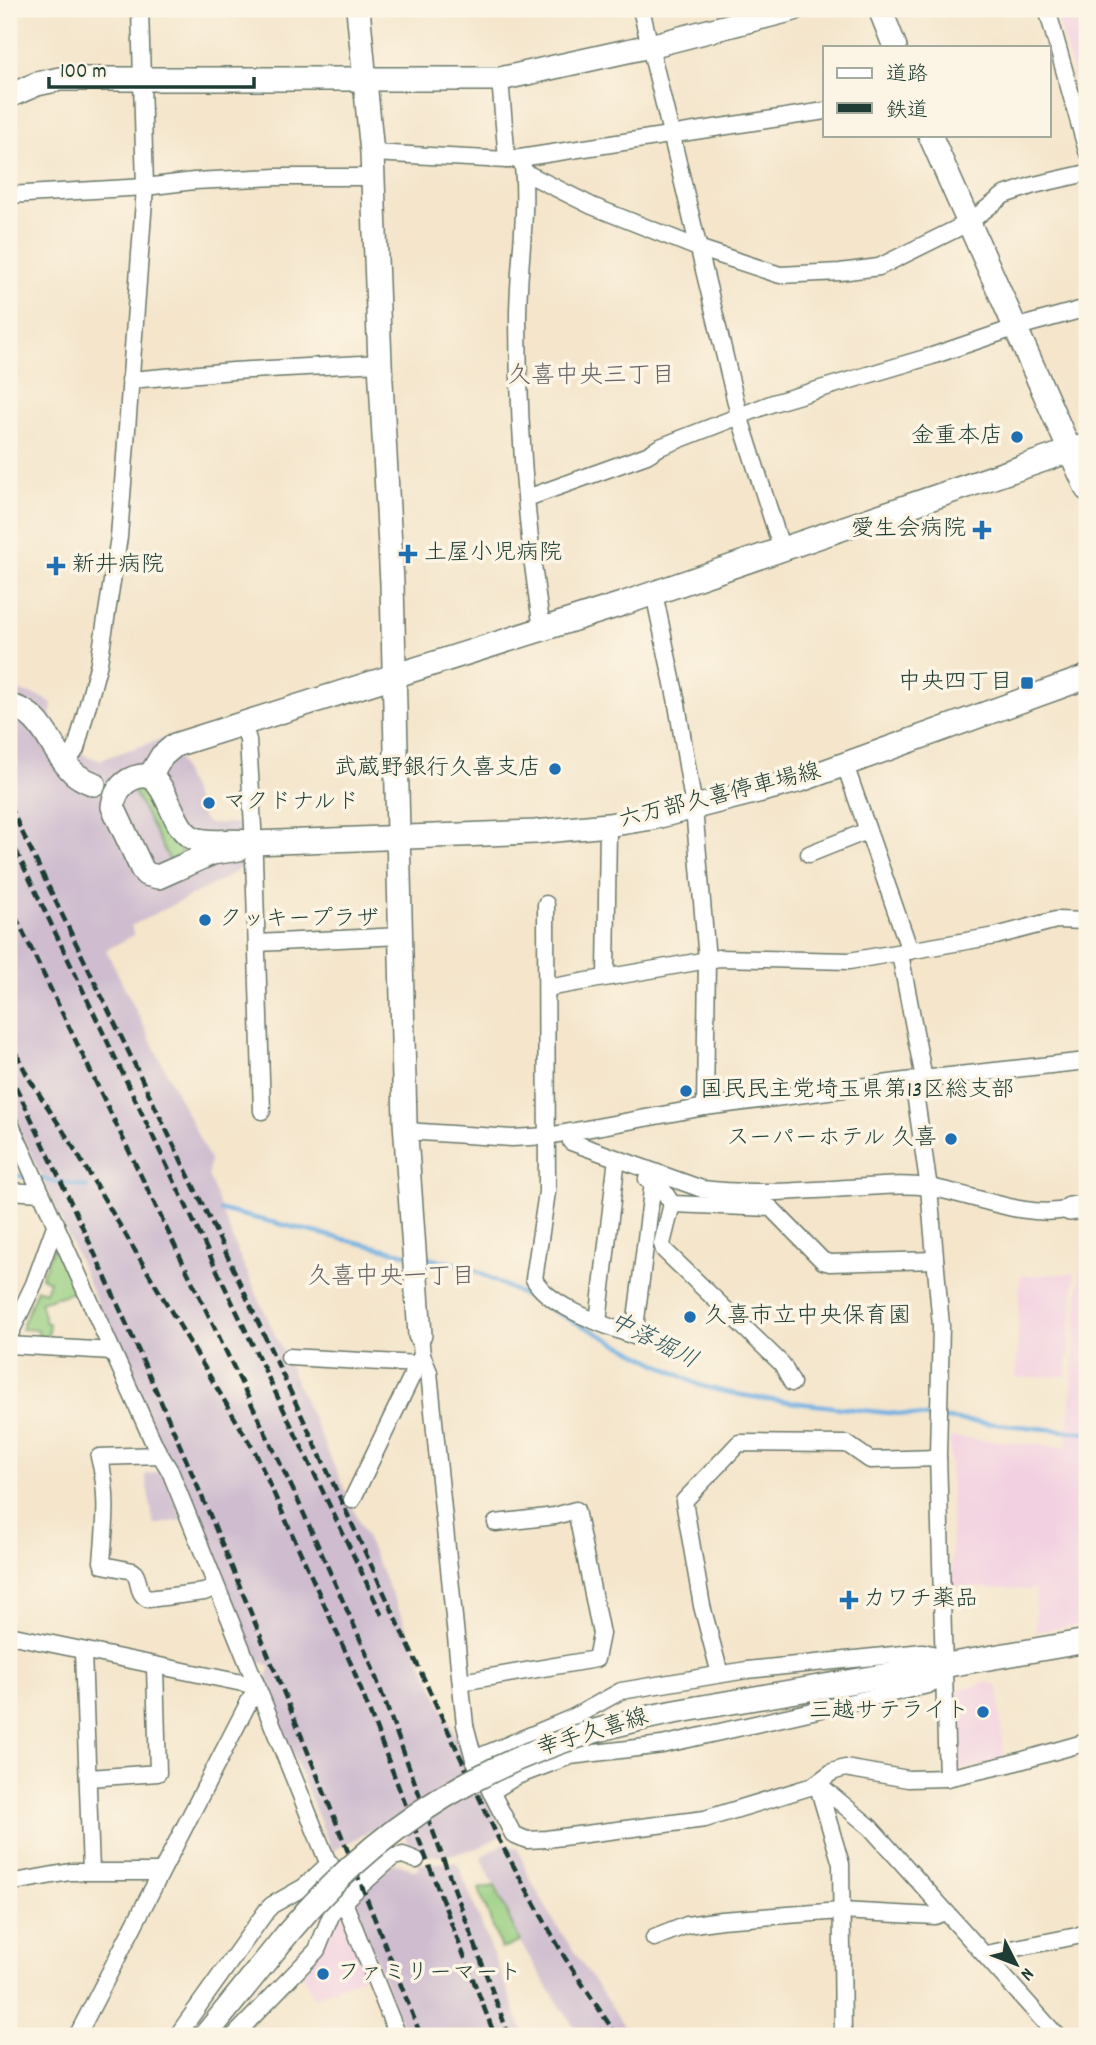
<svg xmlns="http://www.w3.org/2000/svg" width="1096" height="2045" viewBox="0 0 1096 2045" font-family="Dekko,'Klee One',sans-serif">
<rect width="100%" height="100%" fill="#fcf5e5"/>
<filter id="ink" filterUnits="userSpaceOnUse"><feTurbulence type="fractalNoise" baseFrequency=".0143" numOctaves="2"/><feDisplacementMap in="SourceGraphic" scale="14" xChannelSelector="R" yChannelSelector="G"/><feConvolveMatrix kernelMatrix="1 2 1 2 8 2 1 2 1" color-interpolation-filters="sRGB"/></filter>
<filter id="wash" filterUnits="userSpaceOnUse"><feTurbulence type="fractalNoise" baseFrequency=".00686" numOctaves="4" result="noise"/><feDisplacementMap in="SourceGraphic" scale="28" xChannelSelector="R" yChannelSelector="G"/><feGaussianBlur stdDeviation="1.57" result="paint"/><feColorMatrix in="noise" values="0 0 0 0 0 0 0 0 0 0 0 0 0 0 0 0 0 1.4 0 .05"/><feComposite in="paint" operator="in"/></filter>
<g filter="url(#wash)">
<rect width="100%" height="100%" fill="#f4e5cb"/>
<g fill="#f2cfe1">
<path d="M 1055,9 L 1087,9 L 1087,122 Z"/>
<path d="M 1084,1218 L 1087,1219 L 1087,1623 L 1036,1632 L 1035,1590 L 952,1586 L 950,1437 L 1067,1447 Z"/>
<path d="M 1075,1273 L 1067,1376 L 1016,1378 L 1020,1276 Z"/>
<path d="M 989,1682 L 998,1687 L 1004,1762 L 958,1771 L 953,1691 Z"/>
<path d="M 342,1912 L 367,1975 L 314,1998 L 302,1973 Z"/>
</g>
<g fill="#cfbdcf">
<path d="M 9,618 L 12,618 L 16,690 L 41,697 L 52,703 L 51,718 L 64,747 L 99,760 L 162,739 L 176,753 L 203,819 L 209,824 L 244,823 L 242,867 L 226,878 L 131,926 L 134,935 L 106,950 L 210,1160 L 208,1175 L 237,1250 L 465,1757 L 504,1834 L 478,1848 L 450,1855 L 414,1856 L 397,1817 L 332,1851 L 264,1683 L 271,1667 L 262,1662 L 258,1668 L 40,1173 L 9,1108 Z"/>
<path d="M 163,1471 L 182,1520 L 154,1525 L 145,1475 Z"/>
<path d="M 507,1842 L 509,1846 L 517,1847 L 529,1877 L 556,1925 L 631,2036 L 580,2036 L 549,1989 L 520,1942 L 481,1857 Z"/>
<path d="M 454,1862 L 458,1864 L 525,2036 L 406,2036 L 353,1901 L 392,1864 L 401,1864 L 413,1870 L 419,1870 L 418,1864 Z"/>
</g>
<g fill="#97ce80" stroke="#5b865a" stroke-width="2">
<path d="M 141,783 L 159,798 L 181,849 L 180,858 L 172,865 L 133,790 Z"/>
<path d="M 56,1242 L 77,1291 L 40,1302 L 46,1323 L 49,1323 L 47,1344 L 38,1343 L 38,1330 L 21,1329 L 37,1289 L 45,1292 L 49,1281 L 41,1277 Z"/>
<path d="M 495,1886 L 520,1942 L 501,1949 L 479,1889 Z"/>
</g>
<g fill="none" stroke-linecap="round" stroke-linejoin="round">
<g stroke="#6eafe2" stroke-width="4.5">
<path d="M 9,1175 L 29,1177"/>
<path d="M 41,1179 L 87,1187"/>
<path d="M 221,1210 L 406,1254"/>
<path d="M 421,1257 L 464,1265 L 699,1385 C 745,1399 794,1402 842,1408 C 924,1417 1005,1425 1087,1433"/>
</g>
</g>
</g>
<g filter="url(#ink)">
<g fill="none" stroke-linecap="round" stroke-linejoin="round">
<g stroke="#6a7869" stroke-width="19">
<g id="street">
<path d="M 641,9 L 739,415 L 782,550"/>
<path d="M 1047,9 L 1087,151"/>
<path d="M 500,79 L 507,160"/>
<path d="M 372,153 L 507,160 L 825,111"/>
<path d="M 522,158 C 529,210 518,264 518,317 C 518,420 526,527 542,629"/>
<path d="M 524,172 L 592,206 L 698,248 L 780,275 L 840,272 L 879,267 L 968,223 L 1004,195 L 1034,185 L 1087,173"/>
<path d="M 9,195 L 145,187 L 194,181 L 277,177 L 373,177"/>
<path d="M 130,380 L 233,371 L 380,363"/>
<path d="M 527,498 L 647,455 L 660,447 L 773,403 L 932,356 L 1014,328 L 1087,308"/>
<path d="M 654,593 L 676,698 L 694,808 L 707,960 L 705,1107"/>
<path d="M 243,724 L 248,740 L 253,827 L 262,1111"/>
<path d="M 66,764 L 76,749 L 99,663 L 119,537 L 145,187 L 140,9"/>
<path d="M 845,765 L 910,951"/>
<path d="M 809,854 L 867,831"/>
<path d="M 546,904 L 547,1192 L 534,1279 C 549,1307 605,1325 634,1336 L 653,1182"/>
<path d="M 257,943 L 401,936"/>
<path d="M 900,954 L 924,1079"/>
<path d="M 606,976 L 608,825"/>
<path d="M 547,988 L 719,958 L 849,961 L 996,936 L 1056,920 L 1087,921"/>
<path d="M 913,1080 L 929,1188 L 941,1326 L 938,1454 L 947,1778"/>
<path d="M 9,1121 L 156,1448 L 170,1471 L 398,2036"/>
<path d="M 406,1131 L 512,1138 L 548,1136 L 705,1107 L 913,1080 L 1087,1061"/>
<path d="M 571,1142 L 702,1189 C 749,1195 800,1191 847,1188 C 874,1187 901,1183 928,1187 C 973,1194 1025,1220 1070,1209"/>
<path d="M 647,1179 L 663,1190 L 672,1204 L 771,1208 L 823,1261 L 830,1263 L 935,1260"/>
<path d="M 9,1191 L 41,1193"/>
<path d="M 672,1204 L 662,1244 L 664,1250 L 782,1364 L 792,1383"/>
<path d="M 598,1322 L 616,1166"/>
<path d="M 420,1335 L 422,1355 L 429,1372 L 465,1725 L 474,1759 L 513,1834 L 527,1840 L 546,1839 L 705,1819 L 813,1786 L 832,1772 L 845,1768 L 908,1779 L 947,1778 L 1009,1764 L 1087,1742"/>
<path d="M 9,1336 L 34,1284 L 56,1223"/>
<path d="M 9,1345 L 112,1351"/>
<path d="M 289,1357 L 418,1364"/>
<path d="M 160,1455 L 99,1457 C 109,1493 105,1526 102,1562 L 103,1565 L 133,1571 C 141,1580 136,1593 148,1599 L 204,1592 L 216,1587"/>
<path d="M 352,1500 L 422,1355"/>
<path d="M 9,1635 L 257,1686"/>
<path d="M 83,1652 L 91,1871"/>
<path d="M 720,1674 L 702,1606 L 684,1501 L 739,1443 L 847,1444 L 870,1460 L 938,1458"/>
<path d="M 461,1682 L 596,1659 L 601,1634 L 576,1510 L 555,1516 L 496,1523"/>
<path d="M 474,1759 L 572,1718 L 621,1691 L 747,1670 L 923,1652 L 932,1654 L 945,1666 L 933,1682 L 928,1685 L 662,1745 L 570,1756 L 517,1776 L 491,1792"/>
<path d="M 89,1778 L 158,1773 L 155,1667"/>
<path d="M 817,1783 L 870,1827 L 1057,2036"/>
<path d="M 817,1783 L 841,1864 L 843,2036"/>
<path d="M 9,1883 L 70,1872 L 160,1872"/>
<path d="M 654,1938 L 687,1925 L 721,1920 L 841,1911 L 935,1916 L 944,1912"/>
<path d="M 986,1954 L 1077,1936 L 1087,1932"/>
<path d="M 77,2036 L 257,1686"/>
<path d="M 177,2036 L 267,1910 L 272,1905 L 304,1887 L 330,1863"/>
<path d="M 234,2036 L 317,1950 L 332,1913 L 339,1905 L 393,1857 L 403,1855 L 416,1860"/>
</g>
</g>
<g stroke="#6a7869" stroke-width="26">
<g id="secondary">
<path d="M 358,9 L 372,153 L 380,363 L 392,583 L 405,1122 L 420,1335"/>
<path d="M 880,9 L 895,47"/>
<path d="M 9,96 L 37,84 L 60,79 L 500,79 L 650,46 L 794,9"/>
<path d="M 930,135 L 1087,489"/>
<path d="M 9,706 C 45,712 50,752 74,773 C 79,778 87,781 94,784"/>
<path d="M 150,776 L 162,756 L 175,745 L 622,604 L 1087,445"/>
<path d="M 253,843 L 239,849 L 212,853 L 158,877 L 146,874 L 142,869 L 113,807 C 115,787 130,774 150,776 C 170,790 173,829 193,838 C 212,846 234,838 253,843 L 535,832 L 608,825 L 652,818 L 801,780 L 1087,677"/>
<path d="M 1070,1209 L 1087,1206"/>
<path d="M 697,1708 L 1087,1641"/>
<path d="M 205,2036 L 288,1933"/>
</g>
</g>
<use href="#street" stroke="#fff" stroke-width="16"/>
<use href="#secondary" stroke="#fff" stroke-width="23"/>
<g stroke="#1f3d34" stroke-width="4.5" stroke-dasharray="10 5" stroke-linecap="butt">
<path d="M 9,805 L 225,1251 L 499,1840 L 565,1958 L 617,2036"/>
<path d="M 9,836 L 382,1615"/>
<path d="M 9,903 L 294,1492 L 369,1659 L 509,2036"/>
<path d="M 9,1039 L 28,1077 L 69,1140 L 255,1452 L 351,1664 L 495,2036"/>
<path d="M 9,1073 C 163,1387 293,1711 421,2036"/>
</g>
<g stroke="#6a7869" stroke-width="26" stroke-linecap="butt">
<path id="secondary-bridge" d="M 288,1933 C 397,1802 530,1735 697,1708"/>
</g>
<use href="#secondary-bridge" stroke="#fff" stroke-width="23"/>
</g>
</g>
<g fill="#1f6fb2" stroke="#fcf5e5" stroke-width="2.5">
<circle cx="1017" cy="437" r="7"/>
<path d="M978.5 519.5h7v7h7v7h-7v7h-7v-7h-7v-7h7z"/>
<path d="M404.5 543.5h7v7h7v7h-7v7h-7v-7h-7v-7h7z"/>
<path d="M52.5 555.5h7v7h7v7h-7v7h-7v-7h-7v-7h7z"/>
<rect x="1020" y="676" width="14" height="14" rx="3.5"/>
<circle cx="555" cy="769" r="7"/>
<circle cx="209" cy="803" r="7"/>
<circle cx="205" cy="920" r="7"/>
<circle cx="686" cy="1091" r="7"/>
<circle cx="951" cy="1139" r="7"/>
<circle cx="690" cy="1317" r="7"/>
<path d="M845.5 1589.5h7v7h7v7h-7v7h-7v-7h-7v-7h7z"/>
<circle cx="983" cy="1712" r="7"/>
<circle cx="323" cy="1974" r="7"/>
</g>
<g text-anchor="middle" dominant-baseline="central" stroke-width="7" stroke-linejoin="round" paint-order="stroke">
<g font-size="23" fill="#1f3d34" stroke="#fcf5e5" text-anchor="start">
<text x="1003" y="437" text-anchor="end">金重本店</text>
<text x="966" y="530" text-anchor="end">愛生会病院</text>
<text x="424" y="554">土屋小児病院</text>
<text x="72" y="566">新井病院</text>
<text x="1013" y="683" text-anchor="end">中央四丁目</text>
<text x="541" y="769" text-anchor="end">武蔵野銀行久喜支店</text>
<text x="223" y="803">マクドナルド</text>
<text x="219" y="920">クッキープラザ</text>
<text x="700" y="1091">国民民主党埼玉県第13区総支部</text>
<text x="937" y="1139" text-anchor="end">スーパーホテル 久喜</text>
<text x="704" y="1317">久喜市立中央保育園</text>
<text x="863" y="1600">カワチ薬品</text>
<text x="969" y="1712" text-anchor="end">三越サテライト</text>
<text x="337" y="1974">ファミリーマート</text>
</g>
<g font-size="23" fill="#1f3d34" stroke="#fcf5e5">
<text transform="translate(720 797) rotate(-14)">六万部久喜停車場線</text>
<text transform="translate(593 1734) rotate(-17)">幸手久喜線</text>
</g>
<g font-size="24" fill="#666468" stroke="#fcf5e5">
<text x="591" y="377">久喜中央三丁目</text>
<text x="391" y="1278">久喜中央一丁目</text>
</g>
<g font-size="24" font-style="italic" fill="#335a60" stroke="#fcf5e5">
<text transform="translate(653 1342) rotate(27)">中落堀川</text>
</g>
</g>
<rect width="1096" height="2045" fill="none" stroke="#fcf5e5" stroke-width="35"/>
<rect x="823" y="46" width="228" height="91" fill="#fcf5e5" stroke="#a4ab9e" stroke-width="2"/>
<rect x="837" y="68" width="35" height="10" fill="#ffffff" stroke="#a4ab9e" stroke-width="2"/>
<text x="886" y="80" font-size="21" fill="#1f3d34">道路</text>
<rect x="837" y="103" width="35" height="10" fill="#1f3d34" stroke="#a4ab9e" stroke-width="2"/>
<text x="886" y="116" font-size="21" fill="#1f3d34">鉄道</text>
<g transform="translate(1016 1964) rotate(132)" stroke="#fcf5e5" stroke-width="5" paint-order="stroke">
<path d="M0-5L12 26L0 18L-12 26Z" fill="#1f3d34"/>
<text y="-10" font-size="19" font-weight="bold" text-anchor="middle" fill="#1f3d34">N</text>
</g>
<path d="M49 77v10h205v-10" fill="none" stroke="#1f3d34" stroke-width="3.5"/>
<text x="60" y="77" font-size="21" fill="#1f3d34" stroke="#fcf5e5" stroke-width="5" paint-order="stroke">100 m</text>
</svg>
